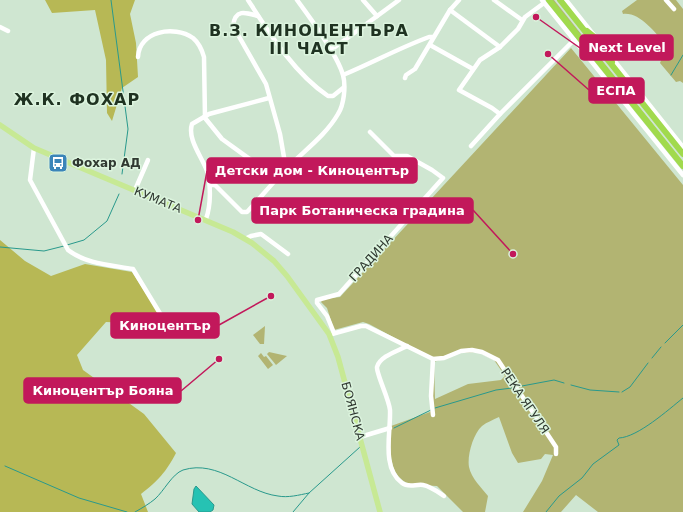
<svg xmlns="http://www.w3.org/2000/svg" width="683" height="512" viewBox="0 0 683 512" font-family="'DejaVu Sans',sans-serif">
<rect width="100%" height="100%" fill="#cfe6d1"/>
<g fill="#b2b472" fill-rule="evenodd">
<path d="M 552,0 L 554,0 L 683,162 Z"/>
<path d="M 637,0 L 676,0 L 683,9 L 683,83 L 680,81 L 676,82 L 660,63 L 664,53 L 665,43 C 654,32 640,12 623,14 L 622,11 Z"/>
<path d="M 571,48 L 683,185 L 683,512 L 598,512 L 576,495 L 561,512 L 523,512 L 542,481 L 553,455 L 545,454 L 541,459 L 518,463 L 512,453 L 499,417 C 493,420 487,422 482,426 C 473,434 467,456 469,467 C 471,478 482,488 488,496 L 485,512 L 463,512 L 437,486 C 428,485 416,487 408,483 C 387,475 390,444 391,426 L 430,412 L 432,358 L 369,324 L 363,322 L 334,330 L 327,308 L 321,302 L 323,299 L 340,297 ZM 478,352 L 494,360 L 505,376 L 501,380 L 468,384 L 435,399 L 434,362 L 458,353 Z"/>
<path d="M 265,326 L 264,344 L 260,344 L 253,335 Z"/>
<path d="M 269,352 L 287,356 L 276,365 L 267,354 Z"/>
<path d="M 261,353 L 264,357 L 266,356 L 273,365 L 268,369 L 258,356 Z"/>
</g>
<g fill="#b7b855">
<path d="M 45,0 L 135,0 L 130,14 L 136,43 L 138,77 L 122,88 L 112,121 L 107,113 L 106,60 L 95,10 L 52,13 Z"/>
<path d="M 0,240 L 25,261 L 51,276 L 85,264 L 132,272 L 162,319 L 153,324 L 106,322 L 77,355 L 83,370 L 144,414 L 176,453 C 166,472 158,481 141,494 L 148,512 L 0,512 Z"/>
</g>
<path fill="#26c2b3" stroke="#29998c" d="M 196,486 L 214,505 L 213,510 L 210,512 L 199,512 L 192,504 L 194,489 Z"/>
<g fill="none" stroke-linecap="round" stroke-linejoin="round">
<g stroke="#29998c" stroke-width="1">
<path d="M 111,0 L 128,129 L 122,174"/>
<path d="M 671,75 L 683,55"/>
<path d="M 67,245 L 84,240 L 107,221 L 119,194"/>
<path d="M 0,247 L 44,251 L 64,246"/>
<path d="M 665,343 L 683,325"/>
<path d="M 652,358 L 661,347"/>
<path d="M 571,385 L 590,390 L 619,392"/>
<path d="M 522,386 L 554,380 L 564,383"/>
<path d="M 622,392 L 630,387 L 648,363"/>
<path d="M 435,408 L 496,390 L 512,388"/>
<path d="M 394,428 L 431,410"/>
<path d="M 5,466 L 79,498 L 127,512"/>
<path d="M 135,512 C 142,508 149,504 155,499 C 164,491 172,474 183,470 C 219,459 245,492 278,496 C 288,498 299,495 309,493"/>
<path d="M 293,512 L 309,493 L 360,447"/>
<path d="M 546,512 L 559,496 L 582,478 L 593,464 L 619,445 L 617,440 L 619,438 C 638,437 668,410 683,398"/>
</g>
<g stroke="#fff" stroke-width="4.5">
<path d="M 248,0 C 270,34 294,73 328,96 L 333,96 L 343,88"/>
<path d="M 363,0 L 377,16"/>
<path d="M 494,0 L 522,20"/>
<path d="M 542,0 L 683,175"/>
<path d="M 566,0 L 683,147"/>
<path d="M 666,0 L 674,9"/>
<path d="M 450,10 L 500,47"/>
<path d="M 258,16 C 245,12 235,9 233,26 L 266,84 L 280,134 L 286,169"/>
<path d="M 0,27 L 8,31"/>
<path d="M 430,45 L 473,69"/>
<path d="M 331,50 L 399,0"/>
<path d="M 138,57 C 139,31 174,25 193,38 C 199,43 202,50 204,57 L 205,118"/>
<path d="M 343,75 C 372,63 399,48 429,37 L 433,37"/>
<path d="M 405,78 L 406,75 L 415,69 L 450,10 L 459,0"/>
<path d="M 500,114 L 492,108 L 459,90 L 480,60 L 500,47 L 518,29 L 525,17 L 544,3"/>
<path d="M 205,118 L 222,139 L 262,168 L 274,175 L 281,175"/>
<path d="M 471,146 L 500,114 L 574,40"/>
<path d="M 34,148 L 30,180 L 68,250 C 86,264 111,265 133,269 L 167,325"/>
<path d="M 210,185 L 215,185 L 242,212 L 247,212 C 261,197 274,181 288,167 C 305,150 326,135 338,114 C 344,105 346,86 343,75 C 337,54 311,19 297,0"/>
<path d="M 135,190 L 148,160"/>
<path d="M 206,219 C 211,205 211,185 207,171 C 202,157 187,139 192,124 L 209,114 L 269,98"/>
<path d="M 245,239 L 251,236 L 261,234 L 288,254"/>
<path d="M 334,333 L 327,316 L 317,303 L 317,300 L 339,294 L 443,178 L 432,170 L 407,156 L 394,156 L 370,132"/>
<path d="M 332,334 L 361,326 L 366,326 L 433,359 L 444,358 L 461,351 L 472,350 L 482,352 L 498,360 L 556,447 L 556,454"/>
<path d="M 407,346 C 398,351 380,356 377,367 C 376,373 389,399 390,410 C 391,432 381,468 402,483 C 408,488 416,484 423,485 C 430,486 438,492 444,496"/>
<path d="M 433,359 L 431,396 L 433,415"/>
<path d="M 360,437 L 390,428"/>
</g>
<path stroke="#c7e994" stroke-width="5.5" d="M 0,125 L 34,148 L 233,232 L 252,243 L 274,261 L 287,276 L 329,334 L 338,357 L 380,512"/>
<g stroke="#a1da4d" stroke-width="6">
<path d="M 549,0 L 683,166"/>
<path d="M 560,0 L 683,154"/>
<path d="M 587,31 L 597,39"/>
<path d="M 607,52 L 612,62"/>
</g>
</g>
<defs>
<g id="bus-square" transform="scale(1)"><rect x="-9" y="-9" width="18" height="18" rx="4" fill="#3b85b9" stroke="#dcf4de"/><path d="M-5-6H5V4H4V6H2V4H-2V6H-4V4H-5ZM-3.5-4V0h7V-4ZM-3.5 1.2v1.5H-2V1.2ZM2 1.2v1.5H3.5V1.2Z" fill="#fff"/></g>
</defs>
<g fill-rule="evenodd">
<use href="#bus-square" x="58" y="163"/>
</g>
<g text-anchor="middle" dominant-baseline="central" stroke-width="3" stroke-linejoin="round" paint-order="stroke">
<g font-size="12" font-weight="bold" fill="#303931" stroke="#dcf4de" text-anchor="start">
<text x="72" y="163">Фохар АД</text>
</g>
<g font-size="12" fill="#303931" stroke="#dcf4de">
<text transform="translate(158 200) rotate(22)">КУМАТА</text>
<text transform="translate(371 258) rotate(-48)">ГРАДИНА</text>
<text transform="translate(525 401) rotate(56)">РЕКА ЯГУЛЯ</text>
<text transform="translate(353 411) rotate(75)">БОЯНСКА</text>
</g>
<g font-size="16" font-weight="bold" letter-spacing="1" fill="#1f3221" stroke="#dcf4de">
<text x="309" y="30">В.З. КИНОЦЕНТЪРА<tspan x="309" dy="18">ІІІ ЧАСТ</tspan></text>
<text x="77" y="99">Ж.К. ФОХАР</text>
</g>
</g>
<path fill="none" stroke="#c2185b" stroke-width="1.5" d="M536 17L580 48M548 54L589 90M198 220L207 171M513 254L473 210M271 296L219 325M219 359L181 391"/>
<g fill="#c2185b" stroke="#dcf4de" stroke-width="1.5">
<circle cx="536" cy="17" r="4"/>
<circle cx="548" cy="54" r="4"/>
<circle cx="198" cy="220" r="4"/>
<circle cx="513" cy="254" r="4"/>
<circle cx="271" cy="296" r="4"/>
<circle cx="219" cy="359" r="4"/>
</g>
<g fill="#c2185b" stroke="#c2185b" stroke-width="1.5">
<rect x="580" y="35" width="93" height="25" rx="4"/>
<rect x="589" y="78" width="55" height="25" rx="4"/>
<rect x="207" y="158" width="210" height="25" rx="4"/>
<rect x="252" y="198" width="221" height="25" rx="4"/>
<rect x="111" y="313" width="108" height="25" rx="4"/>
<rect x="24" y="378" width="157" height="25" rx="4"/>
</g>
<g font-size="13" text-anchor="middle" font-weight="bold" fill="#fff">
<text x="627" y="52">Next Level</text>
<text x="616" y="95">ЕСПА</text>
<text x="312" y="175">Детски дом - Киноцентър</text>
<text x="362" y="215">Парк Ботаническа градина</text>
<text x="165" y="330">Киноцентър</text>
<text x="103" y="395">Киноцентър Бояна</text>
</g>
</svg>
